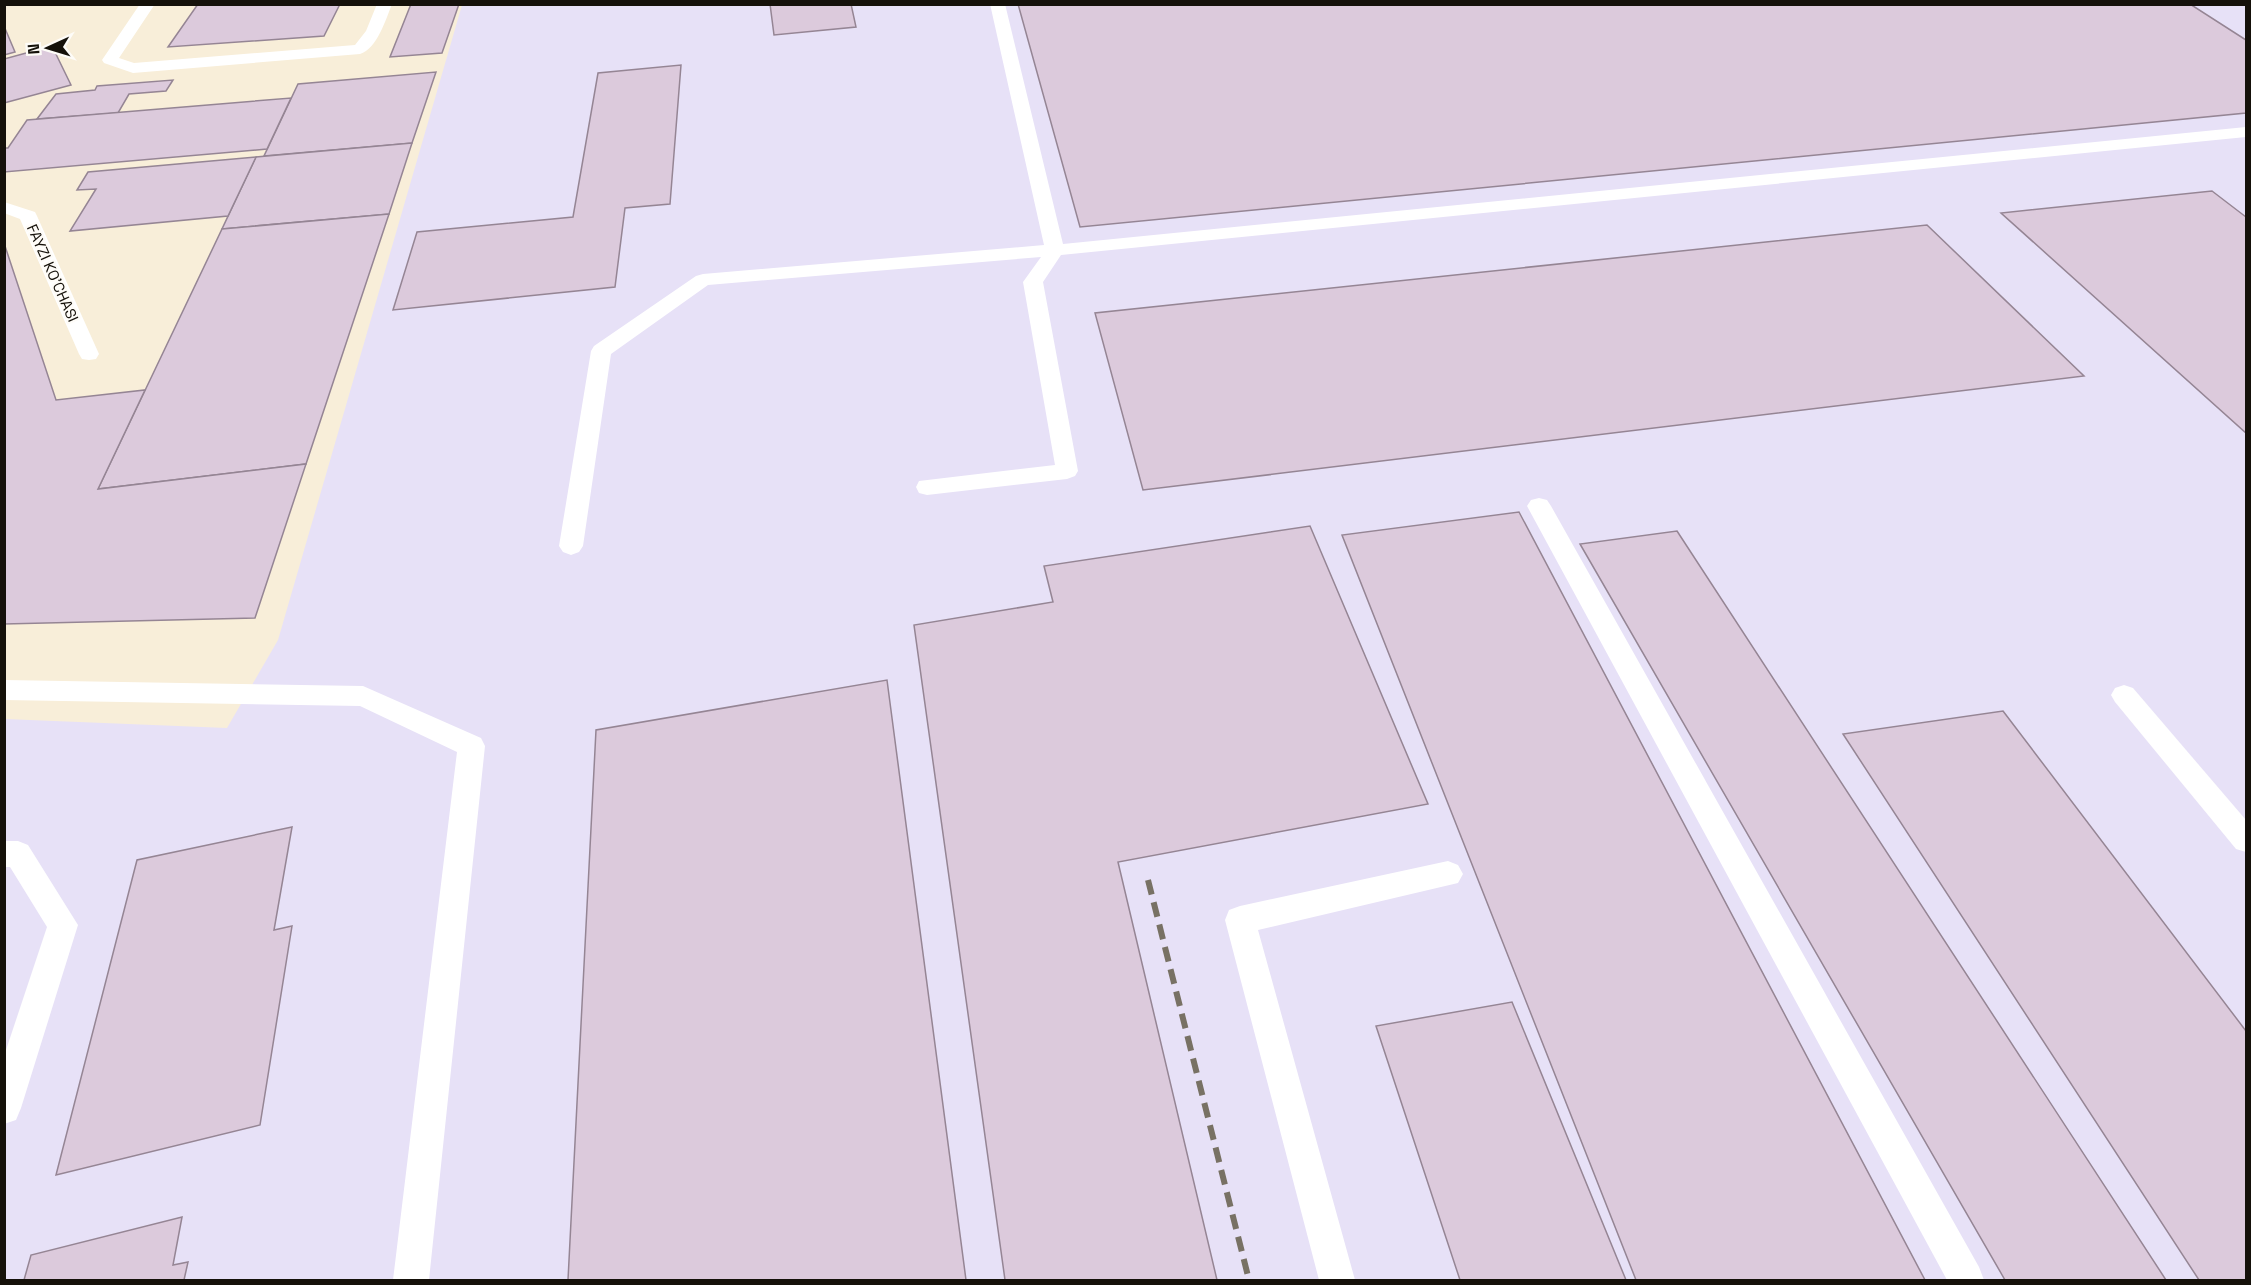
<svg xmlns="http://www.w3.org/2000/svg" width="2251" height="1285" viewBox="0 0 2251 1285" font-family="'Space Grotesk',sans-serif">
<rect width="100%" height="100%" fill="#f8eed9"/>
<path fill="#e7e1f7" d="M 462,5 L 2246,5 L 2246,1280 L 5,1280 L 5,719 L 227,728 L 278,640 Z"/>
<g fill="#dccadc" stroke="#958594" stroke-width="1.5">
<path d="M 198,4 L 340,4 L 324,36 L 168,47 Z"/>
<path d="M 411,4 L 459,4 L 442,53 L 390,57 Z"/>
<path d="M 770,4 L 851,4 L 856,27 L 774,35 Z"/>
<path d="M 1018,4 L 2190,4 L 2246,40 L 2246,113 L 1080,227 Z"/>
<path d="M 4,26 L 15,52 L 4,55 Z"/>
<path d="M 52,46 L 71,85 L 4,103 L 4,59 Z"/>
<path d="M 681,65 L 670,204 L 625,208 L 615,287 L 393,310 L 417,232 L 573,217 L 598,73 Z"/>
<path d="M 436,72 L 412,143 L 264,156 L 298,84 Z"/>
<path d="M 173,80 L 166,91 L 129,94 L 118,113 L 37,119 L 56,94 L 95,90 L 97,86 Z"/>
<path d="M 291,98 L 267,149 L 4,172 L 4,148 L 8,148 L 27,120 Z"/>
<path d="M 412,143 L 389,214 L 222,229 L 256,157 Z"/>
<path d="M 256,157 L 228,216 L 70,231 L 96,189 L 77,190 L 88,172 Z"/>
<path d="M 2212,191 L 2246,217 L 2246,433 L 2001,213 Z"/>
<path d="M 389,214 L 306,464 L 98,489 L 222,229 Z"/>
<path d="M 1927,225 L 2084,376 L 1143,490 L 1095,313 Z"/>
<path d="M 4,243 L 56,400 L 145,390 L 98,489 L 306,464 L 255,618 L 4,624 Z"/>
<path d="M 1519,512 L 1925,1280 L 1636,1280 L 1342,535 Z"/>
<path d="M 1310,526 L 1428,804 L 1118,862 L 1217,1280 L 1005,1280 L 914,625 L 1053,602 L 1044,566 Z"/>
<path d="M 1677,531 L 2166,1280 L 2005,1280 L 1580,544 Z"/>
<path d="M 887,680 L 966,1280 L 568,1280 L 596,730 Z"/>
<path d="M 2003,711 L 2246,1031 L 2246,1280 L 2199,1280 L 1843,734 Z"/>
<path d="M 292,827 L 274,930 L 292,926 L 260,1125 L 56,1175 L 137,860 Z"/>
<path d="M 1512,1002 L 1626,1280 L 1460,1280 L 1376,1026 Z"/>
<path d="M 182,1217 L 173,1265 L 188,1262 L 184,1280 L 24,1280 L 31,1255 Z"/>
</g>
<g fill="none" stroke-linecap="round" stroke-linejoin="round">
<g fill="#fff" fill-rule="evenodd">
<path d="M 140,4 L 155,4 L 119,58 L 134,63 L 355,45 L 366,31 L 377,4 L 392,4 C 386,19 377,49 360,54 L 133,73 L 104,63 L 102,60 Z"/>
<path d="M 990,4 L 1005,4 L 1063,244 L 2246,127 L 2246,137 L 1061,255 L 1043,282 L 1078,471 L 1075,476 L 1067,479 L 927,495 L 919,493 L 916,487 L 919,481 L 1055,465 L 1023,282 L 1041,257 L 708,285 L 611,354 L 583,546 L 579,552 L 571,555 L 563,552 L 559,546 L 591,351 L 594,346 L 696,276 L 703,274 L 1044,245 Z"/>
<path d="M 4,202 L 35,212 L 37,216 L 99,354 L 96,359 L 89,360 L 82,359 L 79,354 L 20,219 L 4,213 Z"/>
<path d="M 1539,498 L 1547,500 L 1551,506 L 1979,1267 L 1984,1280 L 1947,1280 L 1527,506 L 1531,500 Z"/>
<path d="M 4,680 L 363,686 L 481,738 L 485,746 L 429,1280 L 393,1280 L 457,752 L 360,706 L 4,700 Z"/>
<path d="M 2124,685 L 2133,688 L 2246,820 L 2246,852 L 2236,849 L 2115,702 L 2111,695 L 2115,688 Z"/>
<path d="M 4,841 L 18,841 L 28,845 L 78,925 L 21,1108 L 16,1120 L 4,1124 L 4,1056 L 47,927 L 10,867 L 4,867 Z"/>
<path d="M 1448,861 L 1458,865 L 1463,874 L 1458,883 L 1258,930 L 1355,1280 L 1319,1280 L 1225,920 L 1229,910 L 1240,906 Z"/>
</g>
<path stroke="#787164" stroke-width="6" stroke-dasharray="15 8" stroke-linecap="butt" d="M 1148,880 L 1249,1280"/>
</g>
<g text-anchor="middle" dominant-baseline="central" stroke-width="4.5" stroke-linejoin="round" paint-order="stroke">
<g font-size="15" fill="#15110a" stroke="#fefcf8">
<text transform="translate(53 273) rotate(66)">FAYZI KO'CHASI</text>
</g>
</g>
<rect width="2251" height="1285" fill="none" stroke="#15110a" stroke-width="12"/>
<g transform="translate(48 48) rotate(266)" stroke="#fefcf8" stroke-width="4.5" paint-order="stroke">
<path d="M0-4.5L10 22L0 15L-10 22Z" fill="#15110a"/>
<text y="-9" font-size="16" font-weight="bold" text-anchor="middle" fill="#15110a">N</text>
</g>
</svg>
